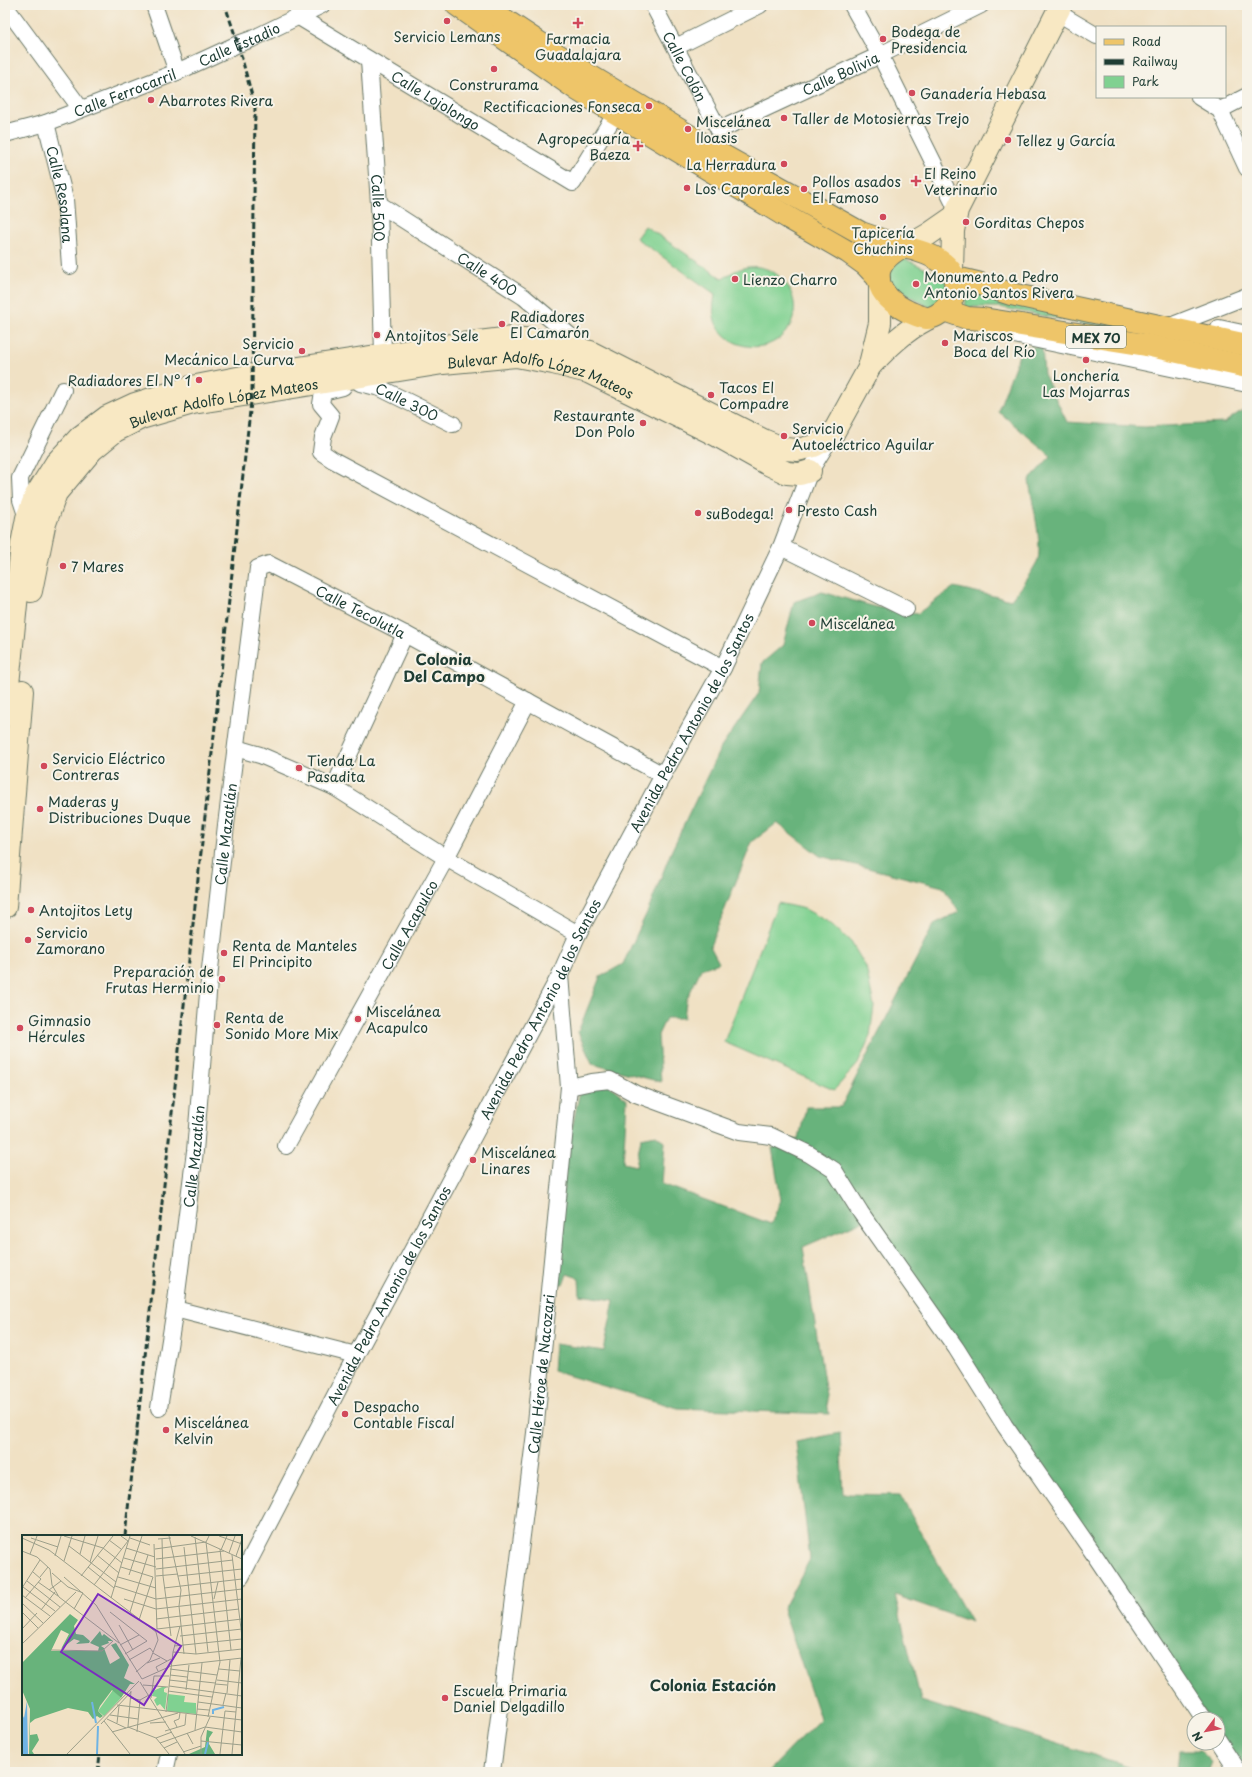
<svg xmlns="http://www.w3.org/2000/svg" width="1252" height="1777" viewBox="0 0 1252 1777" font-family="'Playpen Sans',sans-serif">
<rect width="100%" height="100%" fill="#f7f3e8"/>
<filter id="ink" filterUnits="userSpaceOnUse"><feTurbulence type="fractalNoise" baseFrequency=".025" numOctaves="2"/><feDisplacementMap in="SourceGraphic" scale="8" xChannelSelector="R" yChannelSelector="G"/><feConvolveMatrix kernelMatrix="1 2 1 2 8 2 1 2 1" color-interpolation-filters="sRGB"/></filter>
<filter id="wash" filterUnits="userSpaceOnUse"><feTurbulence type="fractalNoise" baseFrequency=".012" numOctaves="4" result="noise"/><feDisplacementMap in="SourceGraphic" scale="16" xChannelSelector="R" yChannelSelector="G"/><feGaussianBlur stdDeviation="0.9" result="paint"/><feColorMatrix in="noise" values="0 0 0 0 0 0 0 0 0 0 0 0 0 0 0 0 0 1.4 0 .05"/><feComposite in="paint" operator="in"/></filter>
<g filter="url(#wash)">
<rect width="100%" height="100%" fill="#f0e1c4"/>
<g fill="#80d191" stroke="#508762">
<path d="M 645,226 L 723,279 C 769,240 819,303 781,337 C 760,355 725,347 715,321 C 712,312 714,303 715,294 L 636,238 Z"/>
<path d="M 903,258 L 941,276 L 945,280 L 948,290 L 931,308 L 890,285 L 888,269 Z"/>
<path d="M 968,287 L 1146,329 L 1143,336 L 1000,307 L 965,307 Z"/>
<path d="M 778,903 L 805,909 L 830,923 L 851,942 L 866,967 L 874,1006 L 870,1036 L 858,1064 L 834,1090 L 724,1042 Z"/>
</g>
<g fill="#68b37b" stroke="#447858">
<path d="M 1022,347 L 1042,347 L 1044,374 L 1067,422 L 1145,427 L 1224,423 L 1247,407 L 1247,1772 L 1245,1772 L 1218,1732 L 1218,1719 L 1209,1719 L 867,1219 L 803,1247 L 829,1414 L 678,1408 L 553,1371 L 555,1344 L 604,1351 L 614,1300 L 580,1295 L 579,1278 L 567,1274 L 563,1285 L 555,1284 L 566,1157 L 581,1086 L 609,1085 L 627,1100 L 623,1163 L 636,1166 L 641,1138 L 656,1135 L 665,1142 L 662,1184 L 771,1224 L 781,1200 L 772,1148 L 799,1138 L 806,1107 L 841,1107 L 934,924 L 959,912 L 943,887 L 820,856 L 777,823 L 752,842 L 710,946 L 719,963 L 701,969 L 686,1001 L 684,1018 L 666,1018 L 658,1035 L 661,1082 L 592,1064 L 578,1032 L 600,977 L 623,964 L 649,908 L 671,852 L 720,749 L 759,693 L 762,663 L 783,645 L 794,602 L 822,592 L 876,607 L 917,614 L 954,587 L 1011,600 C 1020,588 1030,575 1037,562 C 1044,548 1031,498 1029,480 L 1051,456 L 998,411 Z"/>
<path d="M 840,1433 L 843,1494 L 900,1495 L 971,1622 L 895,1595 L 921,1701 L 1148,1772 L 768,1772 L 820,1719 L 783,1609 L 810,1559 L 796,1442 Z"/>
<path d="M 1179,1750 L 1200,1750 L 1212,1762 L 1208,1772 L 1177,1772 Z"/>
</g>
</g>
<g filter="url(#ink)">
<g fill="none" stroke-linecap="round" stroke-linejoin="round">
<g stroke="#687666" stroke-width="18">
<g id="street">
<path d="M 154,5 L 177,72"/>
<path id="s1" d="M 653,5 L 719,130"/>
<path d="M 852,5 L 880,55 L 957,210"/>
<path d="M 5,6 L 81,109"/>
<path d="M 1058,13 L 1097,36"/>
<path id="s2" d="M 299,17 L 573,183 L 616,113"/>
<path d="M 676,47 L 760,5"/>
<path id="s3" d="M 369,60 L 379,204 L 383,355"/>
<path d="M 1199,97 L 1220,110 L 1247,168"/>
<path d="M 1220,110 L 1247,96"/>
<path id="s4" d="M 46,123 L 65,199 L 70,266"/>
<path id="s5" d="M 719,130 L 880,55 L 981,5"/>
<path id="s6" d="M 5,134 L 46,123 L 177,72 L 238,44 L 252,39 L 322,5"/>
<path id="s7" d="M 379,204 L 524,297 L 587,350"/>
<path d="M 1168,327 L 1247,296"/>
<path d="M 1219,328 L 1247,334"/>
<path d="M 986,329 L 1247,384"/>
<path id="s8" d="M 360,383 L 380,388 L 453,424"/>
<path d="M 343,387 L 323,392 L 321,404 L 331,416 L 323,437 L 321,452 L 333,460 L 723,668"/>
<path d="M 27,518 L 21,500 L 20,478 L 63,390"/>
<path d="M 781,547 L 906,609"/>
<path d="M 236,748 L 260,755 L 334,787 L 446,858 L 578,934"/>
<path d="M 334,787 L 405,634"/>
<path d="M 569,1087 L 592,1082 L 610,1080 L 636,1094 L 739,1132 L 771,1136 L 809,1154 L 834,1170 L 861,1213 L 956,1348 L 1005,1426 L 1096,1557 L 1204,1719"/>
<path id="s9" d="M 286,1146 L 446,858 L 528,701"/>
<path d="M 175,1309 L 356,1355"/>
<path id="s10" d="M 159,1408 L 175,1309 L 195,1151 L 210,969 L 226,825 L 258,568 L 269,564 L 405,634 L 663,775"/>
<path id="s11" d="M 241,1577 L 356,1355 L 560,975 L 578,934 L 663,775 L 723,668 L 781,547 L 810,471 L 831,437"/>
<path d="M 1218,1740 L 1239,1772"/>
<path d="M 165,1772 L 169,1754"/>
<path id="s12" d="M 492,1772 L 535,1433 L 569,1087 L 560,975"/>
</g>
</g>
<g stroke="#687666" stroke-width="24">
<g id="secondary">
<path d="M 905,248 L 929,234 L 955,216"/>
<path d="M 952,271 L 953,231 L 957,210 L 1061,5"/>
<path d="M 869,367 C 887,348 904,331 927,319"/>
<path id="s13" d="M 31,591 L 44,526 L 56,493 L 92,450 L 115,431 L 141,418 L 193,403 L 443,363 L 516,356 L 553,363 L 588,372 L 716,435 L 766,463 L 787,473 L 800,474 L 810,471"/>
<path d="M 5,715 L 22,544 L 27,518 L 36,495 L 56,463 L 80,437 L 107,417 L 135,404 L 191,387 L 253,375 L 428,348 L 512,338 L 546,341 L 590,352 L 763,440 L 785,449 L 797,450 L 814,446 L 831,437 L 869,368 L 880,323 L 880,286"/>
<path d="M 5,907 L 22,691"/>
</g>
</g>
<g stroke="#687666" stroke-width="24">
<g id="primary">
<path d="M 457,5 L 578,90 L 789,218 L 848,252 L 866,265 L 879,279"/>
<path d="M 482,5 L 585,73 L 711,149 L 861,233 L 902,247"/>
<path d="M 902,247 C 934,252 975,273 945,309 C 941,313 932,319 926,318 C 920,317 914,314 909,312 C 875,296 865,267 902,247 Z"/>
<path d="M 956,278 L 977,283 L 1011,294 L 1247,345"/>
<path d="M 944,310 L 967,318 L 983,319 L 1146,345 L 1247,367"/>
</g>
</g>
<use href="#street" stroke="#fff" stroke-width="16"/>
<use href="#secondary" stroke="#f8e8c3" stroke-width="22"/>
<use href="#primary" stroke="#eec569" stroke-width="22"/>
<g stroke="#1f3d34" stroke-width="3" stroke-dasharray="6 3" stroke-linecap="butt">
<path d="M 125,1536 L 252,393 L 255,107 L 238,44 L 225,5"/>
<path d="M 98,1772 L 100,1754"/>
</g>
</g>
</g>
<g fill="#d1495b" stroke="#f7f3e8" stroke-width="1.5">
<circle cx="447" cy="21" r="4"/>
<path d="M576 17h4v4h4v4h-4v4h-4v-4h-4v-4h4z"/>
<circle cx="883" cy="39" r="4"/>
<circle cx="494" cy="69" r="4"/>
<circle cx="912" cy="93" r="4"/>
<circle cx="151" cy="100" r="4"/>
<circle cx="649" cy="106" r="4"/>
<circle cx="784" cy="118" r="4"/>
<circle cx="688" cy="129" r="4"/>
<circle cx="1008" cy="140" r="4"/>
<path d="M636 140h4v4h4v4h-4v4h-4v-4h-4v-4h4z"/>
<circle cx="784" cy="164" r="4"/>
<path d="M914 175h4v4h4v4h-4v4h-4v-4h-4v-4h4z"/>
<circle cx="687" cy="188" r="4"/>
<circle cx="804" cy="189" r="4"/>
<circle cx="883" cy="217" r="4"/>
<circle cx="966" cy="222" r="4"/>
<circle cx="735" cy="279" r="4"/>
<circle cx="916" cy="284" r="4"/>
<circle cx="502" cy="324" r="4"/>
<circle cx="377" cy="335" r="4"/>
<circle cx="945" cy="343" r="4"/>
<circle cx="302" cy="351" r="4"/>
<circle cx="1086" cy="360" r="4"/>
<circle cx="199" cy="380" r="4"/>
<circle cx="711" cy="395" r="4"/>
<circle cx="643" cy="423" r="4"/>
<circle cx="784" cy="436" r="4"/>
<circle cx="789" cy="510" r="4"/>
<circle cx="698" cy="513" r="4"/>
<circle cx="63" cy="566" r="4"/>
<circle cx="812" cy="623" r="4"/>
<circle cx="44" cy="766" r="4"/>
<circle cx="299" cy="768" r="4"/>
<circle cx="40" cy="809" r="4"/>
<circle cx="31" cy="910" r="4"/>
<circle cx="28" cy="940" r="4"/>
<circle cx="224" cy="953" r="4"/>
<circle cx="222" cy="979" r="4"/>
<circle cx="358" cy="1019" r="4"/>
<circle cx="217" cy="1025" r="4"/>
<circle cx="20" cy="1028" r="4"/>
<circle cx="473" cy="1160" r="4"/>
<circle cx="345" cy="1414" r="4"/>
<circle cx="166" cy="1430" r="4"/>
<circle cx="445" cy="1698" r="4"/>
</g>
<g text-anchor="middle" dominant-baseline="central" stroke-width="4" stroke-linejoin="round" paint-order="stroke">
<rect fill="#f7f3e8" stroke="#60746a" stroke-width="1" x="1066" y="326" width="60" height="22" rx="3"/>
<g font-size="13" font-weight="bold" fill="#1f3d34">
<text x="1096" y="337">MEX 70</text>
</g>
<g font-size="14" fill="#1f3d34" stroke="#f7f3e8" text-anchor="start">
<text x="891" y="31">Bodega de<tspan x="891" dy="16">Presidencia</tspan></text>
<text x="447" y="36" text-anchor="middle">Servicio Lemans</text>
<text x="578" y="38" text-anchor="middle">Farmacia<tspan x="578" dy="16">Guadalajara</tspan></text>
<text x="494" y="84" text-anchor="middle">Construrama</text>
<text x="920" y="93">Ganadería Hebasa</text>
<text x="159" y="100">Abarrotes Rivera</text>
<text x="641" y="106" text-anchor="end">Rectificaciones Fonseca</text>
<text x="792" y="118">Taller de Motosierras Trejo</text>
<text x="696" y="121">Miscelánea<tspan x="696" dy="16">Iloasis</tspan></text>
<text x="630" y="138" text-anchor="end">Agropecuaría<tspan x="630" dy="16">Baeza</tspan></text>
<text x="1016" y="140">Tellez y García</text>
<text x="776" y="164" text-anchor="end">La Herradura</text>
<text x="924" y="173">El Reino<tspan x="924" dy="16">Veterinario</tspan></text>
<text x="812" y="181">Pollos asados<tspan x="812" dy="16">El Famoso</tspan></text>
<text x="695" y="188">Los Caporales</text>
<text x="974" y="222">Gorditas Chepos</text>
<text x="883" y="232" text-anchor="middle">Tapicería<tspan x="883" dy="16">Chuchins</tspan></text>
<text x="924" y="276">Monumento a Pedro<tspan x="924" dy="16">Antonio Santos Rivera</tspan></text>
<text x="743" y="279">Lienzo Charro</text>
<text x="510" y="316">Radiadores<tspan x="510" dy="16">El Camarón</tspan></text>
<text x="385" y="335">Antojitos Sele</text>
<text x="953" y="335">Mariscos<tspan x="953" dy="16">Boca del Río</tspan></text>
<text x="294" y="343" text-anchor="end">Servicio<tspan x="294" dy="16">Mecánico La Curva</tspan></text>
<text x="1086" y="375" text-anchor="middle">Lonchería<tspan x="1086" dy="16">Las Mojarras</tspan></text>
<text x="191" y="380" text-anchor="end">Radiadores El N° 1</text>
<text x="719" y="387">Tacos El<tspan x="719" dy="16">Compadre</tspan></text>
<text x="635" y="415" text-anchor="end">Restaurante<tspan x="635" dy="16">Don Polo</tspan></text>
<text x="792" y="428">Servicio<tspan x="792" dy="16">Autoeléctrico Aguilar</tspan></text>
<text x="797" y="510">Presto Cash</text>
<text x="706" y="513">suBodega!</text>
<text x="71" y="566">7 Mares</text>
<text x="820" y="623">Miscelánea</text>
<text x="52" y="758">Servicio Eléctrico<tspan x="52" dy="16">Contreras</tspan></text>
<text x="307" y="760">Tienda La<tspan x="307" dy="16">Pasadita</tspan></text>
<text x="48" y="801">Maderas y<tspan x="48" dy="16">Distribuciones Duque</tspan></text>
<text x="39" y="910">Antojitos Lety</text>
<text x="36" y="932">Servicio<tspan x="36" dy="16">Zamorano</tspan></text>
<text x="232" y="945">Renta de Manteles<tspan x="232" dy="16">El Principito</tspan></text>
<text x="214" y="971" text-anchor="end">Preparación de<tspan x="214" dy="16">Frutas Herminio</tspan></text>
<text x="366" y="1011">Miscelánea<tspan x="366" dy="16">Acapulco</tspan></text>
<text x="225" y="1017">Renta de<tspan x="225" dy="16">Sonido More Mix</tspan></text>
<text x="28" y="1020">Gimnasio<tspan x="28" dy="16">Hércules</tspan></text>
<text x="481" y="1152">Miscelánea<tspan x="481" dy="16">Linares</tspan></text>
<text x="353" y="1406">Despacho<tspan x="353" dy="16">Contable Fiscal</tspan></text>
<text x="174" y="1422">Miscelánea<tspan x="174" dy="16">Kelvin</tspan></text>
<text x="453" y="1690">Escuela Primaria<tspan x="453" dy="16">Daniel Delgadillo</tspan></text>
</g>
<g font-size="14" fill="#1f3d34" stroke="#f7f3e8">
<text stroke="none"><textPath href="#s6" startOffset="251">Calle Estadio</textPath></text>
<text stroke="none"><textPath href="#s1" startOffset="69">Calle Colón</textPath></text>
<text stroke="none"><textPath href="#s5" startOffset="134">Calle Bolivia</textPath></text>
<text stroke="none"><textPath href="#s6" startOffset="127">Calle Ferrocarril</textPath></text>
<text stroke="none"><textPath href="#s2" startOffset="160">Calle Lojolongo</textPath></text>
<text stroke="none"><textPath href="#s4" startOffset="73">Calle Resolana</textPath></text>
<text stroke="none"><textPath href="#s3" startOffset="148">Calle 500</textPath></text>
<text stroke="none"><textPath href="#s7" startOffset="129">Calle 400</textPath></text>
<text stroke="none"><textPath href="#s13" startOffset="624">Bulevar Adolfo López Mateos</textPath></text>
<text stroke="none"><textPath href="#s8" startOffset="51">Calle 300</textPath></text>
<text stroke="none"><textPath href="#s13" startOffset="300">Bulevar Adolfo López Mateos</textPath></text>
<text stroke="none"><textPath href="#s10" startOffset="961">Calle Tecolutla</textPath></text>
<text stroke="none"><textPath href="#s11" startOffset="966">Avenida Pedro Antonio de los Santos</textPath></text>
<text stroke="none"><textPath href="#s10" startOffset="578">Calle Mazatlán</textPath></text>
<text stroke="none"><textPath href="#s9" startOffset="253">Calle Acapulco</textPath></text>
<text stroke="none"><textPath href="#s11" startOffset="642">Avenida Pedro Antonio de los Santos</textPath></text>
<text stroke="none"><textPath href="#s10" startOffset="254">Calle Mazatlán</textPath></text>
<text stroke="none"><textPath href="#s11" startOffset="318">Avenida Pedro Antonio de los Santos</textPath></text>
<text stroke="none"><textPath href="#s12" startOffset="401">Calle Héroe de Nacozari</textPath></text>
</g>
<g font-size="15" font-weight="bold" fill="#1f3d34" stroke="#f7f3e8">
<text x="444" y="658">Colonia<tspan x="444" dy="17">Del Campo</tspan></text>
<text x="713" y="1684">Colonia Estación</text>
</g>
</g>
<g transform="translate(22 1535)">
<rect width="220" height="220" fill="#f0e1c4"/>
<path d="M 140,152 L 145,152 L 142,154 L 142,157 L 145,158 L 143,175 L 138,169 L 135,171 L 132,165 L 135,162 L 130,161 L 131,156 ZM 91,155 L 99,163 L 82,181 L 76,176 ZM 146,159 L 163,161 L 162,167 L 174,168 L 174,179 L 145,176 Z" fill="#80d191"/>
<path d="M 48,79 L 56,85 L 52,91 L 54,99 L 61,100 L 68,106 L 67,108 L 54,109 L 58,106 L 52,104 L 39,114 L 47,99 L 39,95 L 29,116 L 76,116 L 77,112 L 68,108 L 78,96 L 80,101 L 82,99 L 91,106 L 86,106 L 87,108 L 79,111 L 82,113 L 88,129 L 98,123 L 89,110 L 94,108 L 107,130 L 102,143 L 113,149 L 108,149 L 99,163 L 90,155 L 78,171 L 76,176 L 81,181 L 78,183 L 75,181 L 71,184 L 66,177 L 46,173 L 13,184 L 8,188 L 8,200 L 15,199 L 17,205 L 10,216 L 12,219 L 7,219 L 8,174 L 0,155 L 0,128 ZM 185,195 L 191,197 L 187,203 L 187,209 L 193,219 L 167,219 L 183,212 Z" fill="#68b37b"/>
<path d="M 5,166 L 6,219 L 1,219 L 0,179 L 2,183 Z" fill="#6eb3e4"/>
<path fill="none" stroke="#6eb3e4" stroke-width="2" d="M 70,167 L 74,188M 191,179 L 191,175 L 202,172M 75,219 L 76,191M 183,219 L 186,207"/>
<path fill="none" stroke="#9c9f8a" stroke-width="1" d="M 42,1 L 81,13 L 100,28M 147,1 L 159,55 L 157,71 L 162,119M 169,1 L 220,24M 197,1 L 220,9M 173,2 L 186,117M 0,3 L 27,15 L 134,97 L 136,105 L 128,125 L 114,137M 9,3 L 36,12M 108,3 L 128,10M 136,4 L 149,3M 140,4 L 141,41 L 149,101M 87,5 L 99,14M 132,9 L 135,94 L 220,84M 47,11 L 94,47M 162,12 L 174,119M 104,13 L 133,22M 133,14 L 184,7M 198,14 L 209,115M 199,15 L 205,1M 0,16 L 15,22 L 28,34 L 30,50 L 37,62 L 97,108M 207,18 L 213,1M 8,19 L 15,1M 58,19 L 63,1M 75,20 L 97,38M 210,20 L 220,102M 33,21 L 39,1M 214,21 L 220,4M 102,23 L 134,32M 134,24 L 202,16M 42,26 L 50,1M 68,27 L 76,1M 66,32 L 92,53M 99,32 L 131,42M 134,34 L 211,25M 30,38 L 46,52 L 61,58M 107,40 L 120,1M 59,41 L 91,1M 134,41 L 156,39M 156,41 L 220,34M 18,42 L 26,32M 42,42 L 74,70 L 120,144M 96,42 L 134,53M 5,46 L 38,72M 16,47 L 36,61M 72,50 L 106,6 L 99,1M 93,51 L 134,64 L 220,54M 1,52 L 33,76M 0,53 L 18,25M 142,53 L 220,44M 27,55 L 39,46M 0,60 L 28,81M 3,63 L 19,44 L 11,37M 89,63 L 108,1M 102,64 L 134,74 L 220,64M 192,64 L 196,47M 0,68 L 21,88M 52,74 L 61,58M 19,75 L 33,57M 0,77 L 16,93M 88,77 L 125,106 L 103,119M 108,77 L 126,20M 134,84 L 217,74M 117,85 L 131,42M 97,90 L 111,115M 0,94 L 15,78M 158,101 L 220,94M 0,109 L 54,57M 98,110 L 117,100M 152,111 L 220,104M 29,115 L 80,116 L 91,106M 151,117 L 174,119 L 220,114M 131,118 L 145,126M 107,125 L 128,113 L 131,117M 125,128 L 138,123M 148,134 L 195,140M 197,134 L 218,136M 136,136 L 134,132 L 149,124M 148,140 L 165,142M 132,141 L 147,141M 120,144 L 149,131 L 220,123M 147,145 L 165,147M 165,145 L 193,148M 195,145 L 220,148M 118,147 L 163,219M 193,149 L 205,150M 121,150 L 146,152M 147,151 L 220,161M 164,155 L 167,130M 109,156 L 106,192 L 134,203 L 147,219M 146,156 L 190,162M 205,158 L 208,125M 108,163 L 118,165 L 127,160M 129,163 L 132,141M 176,167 L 220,173M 95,170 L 220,185M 201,170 L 204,158M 175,174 L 187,175M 144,177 L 151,117 L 158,91M 88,180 L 116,184M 186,182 L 198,127 L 184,7 L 187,1M 85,184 L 104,193M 82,186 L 108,219M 95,188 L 97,171M 128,188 L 144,187M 79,189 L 109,157M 155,192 L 152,186 L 157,184 L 158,178M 173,195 L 180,128M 143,196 L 163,190 L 164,179M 90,197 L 156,178M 115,197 L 118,165M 165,198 L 171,209M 134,203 L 150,197M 179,206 L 220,210M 138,208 L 183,192 L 220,197M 142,213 L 155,207M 161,217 L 179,211M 45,219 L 117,146M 179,219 L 179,202 L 188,182M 198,219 L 203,176 L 214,177M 210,219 L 219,123"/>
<path fill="#7b2cbf" fill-opacity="0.15" stroke="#7b2cbf" stroke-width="2" d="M 76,59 L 159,111 L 122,170 L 39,117 Z"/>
<rect width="220" height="220" fill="none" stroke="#1f3d34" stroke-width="2"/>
</g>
<rect width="1252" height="1777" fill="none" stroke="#f7f3e8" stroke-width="20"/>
<rect x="1096" y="26" width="130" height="72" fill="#f7f3e8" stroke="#a1aaa0"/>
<rect x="1104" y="39" width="20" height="6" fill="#eec569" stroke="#a1aaa0"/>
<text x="1132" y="46" font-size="12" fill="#1f3d34">Road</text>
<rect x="1104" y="59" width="20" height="6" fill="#1f3d34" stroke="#a1aaa0"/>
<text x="1132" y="66" font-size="12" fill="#1f3d34">Railway</text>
<rect x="1104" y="76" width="20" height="12" fill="#80d191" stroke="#a1aaa0"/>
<text x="1132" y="86" font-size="12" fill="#1f3d34">Park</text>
<g transform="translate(1206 1731) rotate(238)"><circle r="19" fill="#f7f3e8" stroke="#a1aaa0"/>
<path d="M0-3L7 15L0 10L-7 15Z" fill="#d1495b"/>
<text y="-6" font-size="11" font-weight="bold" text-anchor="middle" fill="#1f3d34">N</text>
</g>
</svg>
